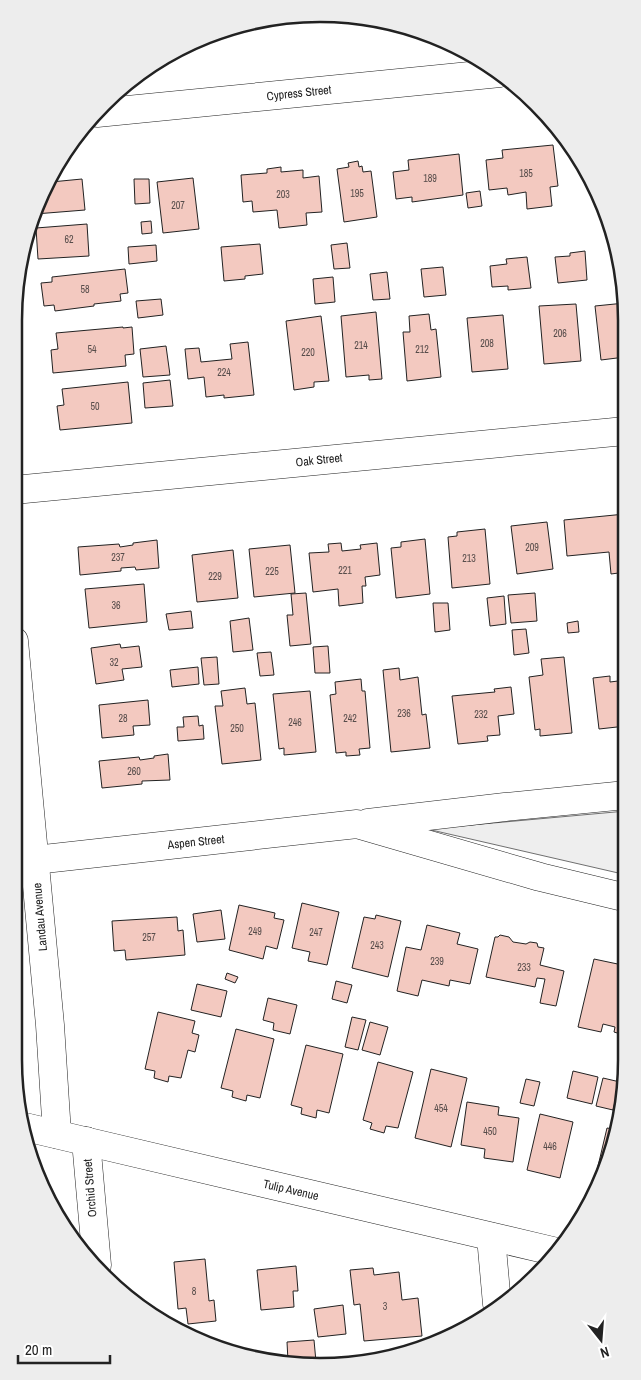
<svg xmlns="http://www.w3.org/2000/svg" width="641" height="1380" viewBox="0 0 641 1380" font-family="'Archivo Narrow',sans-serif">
<rect width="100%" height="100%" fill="#fff"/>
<path fill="#eee" stroke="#6f6f6f" d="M 626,811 L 627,875 L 427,829 Z"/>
<g fill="#f3c9c0" stroke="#222">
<path d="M 553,145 L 558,186 L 550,187 L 552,206 L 527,209 L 526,192 L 508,195 L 507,188 L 489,190 L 486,160 L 503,158 L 502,150 Z"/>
<path d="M 459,154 L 463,195 L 412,202 L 412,197 L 396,199 L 393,172 L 409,170 L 408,160 Z"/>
<path d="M 358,161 L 359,167 L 362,166 L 363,172 L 371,171 L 377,217 L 344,222 L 337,169 L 349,167 L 348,163 Z"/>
<path d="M 281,167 L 281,172 L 303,170 L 303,178 L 319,176 L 322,212 L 306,213 L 307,225 L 279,228 L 277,210 L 253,212 L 252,201 L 243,202 L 241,175 L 267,173 L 267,169 Z"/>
<path d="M 584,169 L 593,184 L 586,184 Z"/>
<path d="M 193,178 L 199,229 L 163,233 L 157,182 Z"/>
<path d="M 82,179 L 85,210 L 35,214 L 37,203 L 51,182 Z"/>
<path d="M 134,179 L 149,179 L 150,203 L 135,204 Z"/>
<path d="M 480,191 L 482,206 L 468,208 L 466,193 Z"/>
<path d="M 151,221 L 152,233 L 142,234 L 141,222 Z"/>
<path d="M 87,224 L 89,256 L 38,259 L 36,228 Z"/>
<path d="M 347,243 L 350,268 L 334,269 L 331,245 Z"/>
<path d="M 260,244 L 263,274 L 245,276 L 245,279 L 224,281 L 221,247 Z"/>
<path d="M 156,245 L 157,261 L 129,264 L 128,247 Z"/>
<path d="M 585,251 L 587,280 L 558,283 L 555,257 L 570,256 L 570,253 Z"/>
<path d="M 527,257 L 531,288 L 508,290 L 508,286 L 492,287 L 490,266 L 507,264 L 506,259 Z"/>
<path d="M 443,267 L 446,295 L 424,297 L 421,269 Z"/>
<path d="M 125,269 L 128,293 L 120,294 L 121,301 L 94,304 L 94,306 L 55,311 L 54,305 L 44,306 L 41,283 L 52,282 L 52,277 Z"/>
<path d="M 387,272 L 390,299 L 373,300 L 370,274 Z"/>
<path d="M 333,277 L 335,302 L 315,304 L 313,279 Z"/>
<path d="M 161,299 L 163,315 L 138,318 L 136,301 Z"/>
<path d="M 625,303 L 625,357 L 601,360 L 595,306 Z"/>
<path d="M 576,304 L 581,361 L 544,364 L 539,306 Z"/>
<path d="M 376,312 L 382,379 L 369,380 L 369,375 L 346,377 L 341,316 Z"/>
<path d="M 429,314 L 431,330 L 436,329 L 441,377 L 407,381 L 403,332 L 410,332 L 409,316 Z"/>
<path d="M 503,315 L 508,369 L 472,372 L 467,318 Z"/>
<path d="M 321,316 L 329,381 L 314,382 L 314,387 L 294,390 L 286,321 Z"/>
<path d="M 123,327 L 123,328 L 132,327 L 134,354 L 125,355 L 126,366 L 53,373 L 51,350 L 58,349 L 56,333 Z"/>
<path d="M 248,342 L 254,395 L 224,398 L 224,395 L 206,397 L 204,377 L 188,379 L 185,349 L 199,348 L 201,362 L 232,359 L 230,344 Z"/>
<path d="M 166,346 L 170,375 L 143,377 L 140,349 Z"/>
<path d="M 170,380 L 173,406 L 145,408 L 143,383 Z"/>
<path d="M 128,382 L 132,423 L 60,430 L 57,406 L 64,405 L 62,389 Z"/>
<path d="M 625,514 L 626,572 L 611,574 L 609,552 L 567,556 L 564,520 Z"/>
<path d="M 547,522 L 553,569 L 517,574 L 511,526 Z"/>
<path d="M 485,529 L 490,584 L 452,588 L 448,537 L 457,536 L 457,532 Z"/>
<path d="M 425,539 L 430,594 L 396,598 L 391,548 L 401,547 L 401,542 Z"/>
<path d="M 157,540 L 159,568 L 136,570 L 135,567 L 121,568 L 121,571 L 80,575 L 78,547 L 119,544 L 120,547 L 133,545 L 133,543 Z"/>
<path d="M 341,543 L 342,551 L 361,549 L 360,545 L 377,543 L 380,575 L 365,577 L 366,586 L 362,586 L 363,603 L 339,606 L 338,589 L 313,592 L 309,553 L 329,552 L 328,544 Z"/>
<path d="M 290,545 L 295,593 L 254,597 L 249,549 Z"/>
<path d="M 233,550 L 238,598 L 197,602 L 192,555 Z"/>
<path d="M 144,584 L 147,622 L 89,628 L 85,589 Z"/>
<path d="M 306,593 L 311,644 L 290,646 L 287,615 L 293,615 L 291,594 Z"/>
<path d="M 535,593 L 537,621 L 511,623 L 508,595 Z"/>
<path d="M 504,596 L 506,624 L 490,626 L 487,598 Z"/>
<path d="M 433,603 L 448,603 L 450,630 L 435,632 Z"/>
<path d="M 191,611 L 193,628 L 169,630 L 166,614 Z"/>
<path d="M 249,618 L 253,650 L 233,652 L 230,621 Z"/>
<path d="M 578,621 L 579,632 L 568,633 L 567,623 Z"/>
<path d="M 526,629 L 529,653 L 514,655 L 512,630 Z"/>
<path d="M 120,644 L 121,648 L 139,646 L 142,667 L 122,669 L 124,680 L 96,684 L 91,648 Z"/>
<path d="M 328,646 L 330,673 L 315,673 L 313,647 Z"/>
<path d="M 271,652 L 274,675 L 260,676 L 257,653 Z"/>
<path d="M 217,657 L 219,684 L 204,685 L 201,658 Z"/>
<path d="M 564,657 L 572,733 L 540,736 L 540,729 L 535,730 L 529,677 L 543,675 L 541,659 Z"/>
<path d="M 198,667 L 199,684 L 172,687 L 170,670 Z"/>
<path d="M 399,668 L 400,680 L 418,677 L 422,715 L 426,714 L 430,748 L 391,752 L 383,670 Z"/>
<path d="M 610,676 L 610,682 L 626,680 L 626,726 L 599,729 L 593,678 Z"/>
<path d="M 361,679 L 362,691 L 365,691 L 370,748 L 359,749 L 360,755 L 346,756 L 346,752 L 336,753 L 330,695 L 336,694 L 335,682 Z"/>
<path d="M 511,687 L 514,714 L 498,716 L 500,735 L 487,736 L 488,741 L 458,744 L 452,696 L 495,692 L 494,689 Z"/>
<path d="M 245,688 L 247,704 L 255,703 L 261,760 L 222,764 L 215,706 L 223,706 L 221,691 Z"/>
<path d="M 310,691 L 316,752 L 284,755 L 284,748 L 279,749 L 273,694 Z"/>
<path d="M 148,700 L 150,725 L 133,726 L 134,735 L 102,738 L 99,705 Z"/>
<path d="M 198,716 L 199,726 L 203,725 L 204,739 L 178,741 L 177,727 L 184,727 L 183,717 Z"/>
<path d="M 168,754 L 170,780 L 142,781 L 142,784 L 102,788 L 99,761 L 139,757 L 140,760 L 154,758 L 154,756 Z"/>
<path d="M 302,903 L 339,912 L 327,965 L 308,961 L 310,952 L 292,948 Z"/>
<path d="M 239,905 L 275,913 L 274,918 L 284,920 L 277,949 L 266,946 L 263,959 L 229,950 Z"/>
<path d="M 221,910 L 225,939 L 197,942 L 193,914 Z"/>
<path d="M 376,915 L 401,921 L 388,977 L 352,968 L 364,917 L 375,919 Z"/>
<path d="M 177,917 L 178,931 L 183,930 L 185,955 L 126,960 L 125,950 L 114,951 L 112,921 Z"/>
<path d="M 427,925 L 460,933 L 457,944 L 478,949 L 470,984 L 450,980 L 449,986 L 422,980 L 418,996 L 397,991 L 406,947 L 421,950 Z"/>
<path d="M 500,935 L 509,937 L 513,942 L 526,944 L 530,942 L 537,943 L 538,947 L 544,948 L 540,965 L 564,971 L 556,1006 L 540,1003 L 545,979 L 537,978 L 535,987 L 486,977 L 495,937 L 498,937 Z"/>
<path d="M 594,959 L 627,966 L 625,972 L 627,973 L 627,985 L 623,1003 L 627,1004 L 627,1036 L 614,1032 L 615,1027 L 603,1024 L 601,1032 L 578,1027 Z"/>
<path d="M 227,973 L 238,977 L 235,983 L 225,979 Z"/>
<path d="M 336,981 L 352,985 L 347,1003 L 332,999 Z"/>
<path d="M 197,984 L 227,991 L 221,1017 L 191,1010 Z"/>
<path d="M 268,998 L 297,1005 L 290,1034 L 273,1030 L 274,1023 L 263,1020 Z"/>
<path d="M 158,1012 L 195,1021 L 192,1033 L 199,1035 L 195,1052 L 188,1050 L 181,1078 L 169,1076 L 168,1082 L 154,1078 L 155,1071 L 145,1069 Z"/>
<path d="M 352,1017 L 366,1020 L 358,1050 L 345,1047 Z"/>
<path d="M 370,1022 L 388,1027 L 380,1055 L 362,1050 Z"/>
<path d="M 236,1029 L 274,1039 L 260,1098 L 247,1095 L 246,1101 L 232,1097 L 233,1091 L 221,1088 Z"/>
<path d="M 306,1045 L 343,1054 L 329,1113 L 317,1110 L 316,1118 L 301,1114 L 302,1108 L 291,1105 Z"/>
<path d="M 378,1062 L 413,1072 L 398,1128 L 386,1126 L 384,1133 L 370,1129 L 372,1123 L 363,1120 Z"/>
<path d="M 431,1069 L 467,1078 L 451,1147 L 415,1138 Z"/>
<path d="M 573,1071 L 598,1077 L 592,1104 L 567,1098 Z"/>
<path d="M 603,1078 L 620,1082 L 613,1110 L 596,1106 Z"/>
<path d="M 526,1079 L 540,1082 L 534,1106 L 520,1103 Z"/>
<path d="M 467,1102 L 499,1107 L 498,1115 L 519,1118 L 513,1162 L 484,1158 L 485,1149 L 461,1145 Z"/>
<path d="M 540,1114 L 573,1122 L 560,1178 L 527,1170 Z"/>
<path d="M 607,1128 L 613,1129 L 604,1177 L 599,1185 L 594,1183 Z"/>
<path d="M 205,1259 L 209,1301 L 214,1300 L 216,1321 L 188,1324 L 186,1308 L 178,1309 L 174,1262 Z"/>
<path d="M 296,1266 L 298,1291 L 293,1291 L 294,1307 L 261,1310 L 257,1270 Z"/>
<path d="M 373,1268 L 374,1275 L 399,1272 L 402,1300 L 418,1298 L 422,1336 L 364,1341 L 360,1304 L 354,1305 L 350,1270 Z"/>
<path d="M 343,1305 L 346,1334 L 318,1337 L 314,1309 Z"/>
<path d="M 314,1340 L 316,1362 L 288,1361 L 287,1342 Z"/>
<path d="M 391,1354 L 361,1364 L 353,1363 L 352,1357 Z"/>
</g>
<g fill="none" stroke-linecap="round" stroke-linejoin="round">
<g stroke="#222" stroke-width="29">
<g id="street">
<path d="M 97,113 L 500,73"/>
<path d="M 14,490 L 625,431"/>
<path d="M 368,823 L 505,807 L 626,795"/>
<path d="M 35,860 L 357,824 L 540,877 L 627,898"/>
<path d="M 86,1141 L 97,1265"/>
<path d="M 491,1237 L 497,1304"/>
</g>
</g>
<g stroke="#222" stroke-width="29">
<g id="secondary">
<path d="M 14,641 L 50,1025 L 57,1134"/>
<path d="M 25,1127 L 557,1252"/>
</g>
</g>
<use href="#street" stroke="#fff" stroke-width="28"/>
<use href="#secondary" stroke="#fff" stroke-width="28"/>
</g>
<g text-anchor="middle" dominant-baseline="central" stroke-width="4" stroke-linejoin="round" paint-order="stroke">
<g font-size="10" fill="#564c4a">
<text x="526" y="173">185</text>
<text x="430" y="178">189</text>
<text x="357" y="193">195</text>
<text x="283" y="194">203</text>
<text x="178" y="205">207</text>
<text x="69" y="239">62</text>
<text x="85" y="289">58</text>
<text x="560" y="333">206</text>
<text x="487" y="343">208</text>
<text x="361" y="345">214</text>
<text x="92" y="349">54</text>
<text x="422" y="349">212</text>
<text x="308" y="352">220</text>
<text x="224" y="372">224</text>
<text x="95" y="406">50</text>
<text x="532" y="547">209</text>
<text x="118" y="557">237</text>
<text x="469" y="558">213</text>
<text x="345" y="570">221</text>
<text x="272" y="571">225</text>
<text x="215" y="576">229</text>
<text x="116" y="605">36</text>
<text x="114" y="662">32</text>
<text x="404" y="713">236</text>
<text x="481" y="714">232</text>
<text x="123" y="718">28</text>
<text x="350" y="718">242</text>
<text x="295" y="722">246</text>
<text x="237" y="728">250</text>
<text x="134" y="771">260</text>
<text x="255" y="931">249</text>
<text x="316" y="932">247</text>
<text x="149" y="937">257</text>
<text x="377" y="945">243</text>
<text x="437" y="961">239</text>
<text x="524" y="967">233</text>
<text x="441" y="1108">454</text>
<text x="490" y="1131">450</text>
<text x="550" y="1146">446</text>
<text x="194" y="1291">8</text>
<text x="385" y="1306">3</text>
</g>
<g font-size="12" fill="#222" stroke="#fff">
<text transform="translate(299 93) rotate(-6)">Cypress Street</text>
<text transform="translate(319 460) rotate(-6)">Oak Street</text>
<text transform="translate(196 842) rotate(-6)">Aspen Street</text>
<text transform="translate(40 917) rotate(-95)">Landau Avenue</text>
<text transform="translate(90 1188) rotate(-95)">Orchid Street</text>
<text transform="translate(291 1190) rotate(13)">Tulip Avenue</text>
</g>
</g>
<path d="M0 0H641V1380H0ZM320 22H320A298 298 0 0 1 618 320V1060A298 298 0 0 1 320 1358H320A298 298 0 0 1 22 1060V320A298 298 0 0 1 320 22Z" fill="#ededed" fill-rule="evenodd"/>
<path fill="none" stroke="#222" stroke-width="2.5" d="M320 22H320A298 298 0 0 1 618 320V1060A298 298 0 0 1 320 1358H320A298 298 0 0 1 22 1060V320A298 298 0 0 1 320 22Z"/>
<g transform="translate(601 1340) rotate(163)" stroke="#ffffff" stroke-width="4" paint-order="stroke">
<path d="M0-4L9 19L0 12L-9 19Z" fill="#222222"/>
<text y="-8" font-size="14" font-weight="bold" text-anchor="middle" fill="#222222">N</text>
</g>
<path d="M18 1355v8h92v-8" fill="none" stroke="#222222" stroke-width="2.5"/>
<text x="25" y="1355" font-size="15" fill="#222222" stroke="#ffffff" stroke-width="4" paint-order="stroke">20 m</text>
</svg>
